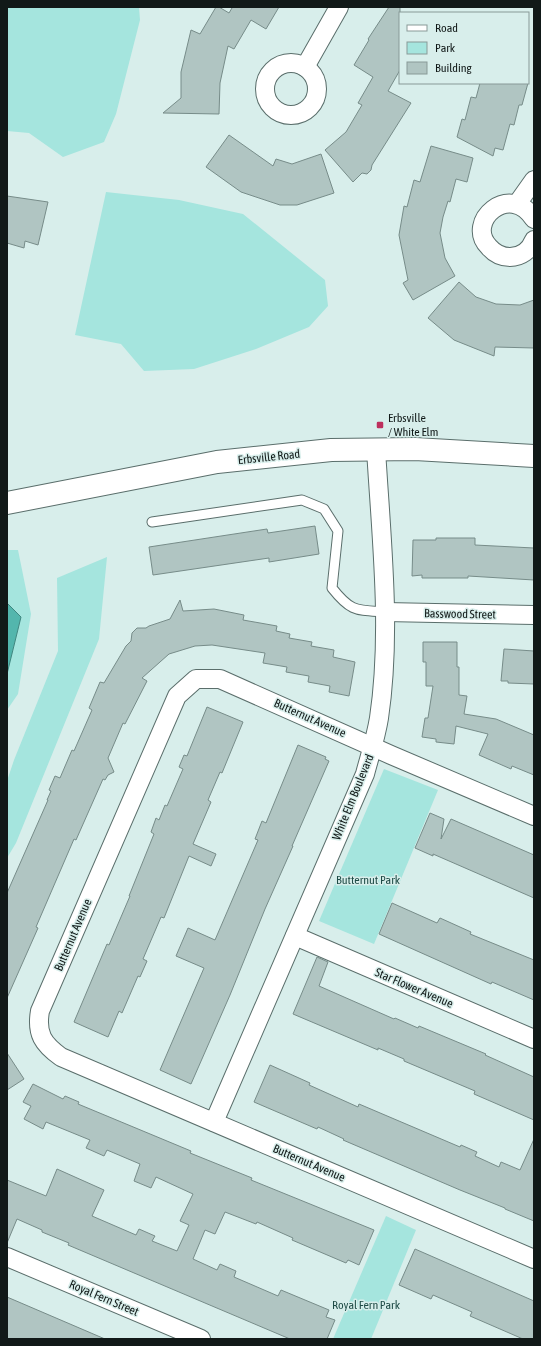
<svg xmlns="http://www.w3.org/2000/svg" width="541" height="1346" viewBox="0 0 541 1346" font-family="'Asap Condensed',sans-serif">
<rect width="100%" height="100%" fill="#d8eeeb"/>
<g fill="#a5e5de">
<path d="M 7,7 L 139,7 L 140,20 L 116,114 L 104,142 L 63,157 L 29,133 L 7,131 Z"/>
<path d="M 106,192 L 179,200 L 243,214 L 325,280 L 328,306 L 309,327 L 256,349 L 194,369 L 144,371 L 121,344 L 75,335 Z"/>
<path d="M 7,550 L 18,550 L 31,614 L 18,694 L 7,710 L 7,674 L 21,617 L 7,603 Z"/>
<path d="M 107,557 L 99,639 L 16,843 L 7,858 L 7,781 L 14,760 L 58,651 L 57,578 Z"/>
<path d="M 384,769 L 438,790 L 374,944 L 319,921 Z"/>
<path d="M 386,1216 L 416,1230 L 371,1339 L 333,1339 Z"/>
</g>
<path fill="#53b6ad" stroke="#3f8780" d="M 7,603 L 21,617 L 7,674 Z"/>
<g fill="#b0c5c2" stroke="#778c89">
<path d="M 216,7 L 219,7 L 229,13 L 232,8 L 230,7 L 279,7 L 266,29 L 251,20 L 234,49 L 228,46 L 220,83 L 219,114 L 163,113 L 181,98 L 181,72 L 191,30 L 200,34 Z"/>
<path d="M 389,7 L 400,7 L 400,70 L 388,91 L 411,103 L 372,165 L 371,170 L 367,174 L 362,173 L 353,182 L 325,150 L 346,132 L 362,105 L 358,103 L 373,77 L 354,65 L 369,40 L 368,39 Z"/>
<path d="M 480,83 L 528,83 L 522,105 L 519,105 L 514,125 L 510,124 L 503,150 L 495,148 L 493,156 L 457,137 L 462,119 L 465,120 L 471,97 L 476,98 Z"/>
<path d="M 229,135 L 273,166 L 276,159 L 292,164 L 321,154 L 334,193 L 297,205 L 280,205 L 241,192 L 206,167 Z"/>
<path d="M 431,146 L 473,158 L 467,182 L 456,179 L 450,202 L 448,201 L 443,217 L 440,233 L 445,258 L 455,276 L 413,300 L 403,283 L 408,280 L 399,235 L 404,206 L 407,207 L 414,180 L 420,182 Z"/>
<path d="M 7,196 L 48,202 L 38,245 L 25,241 L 24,248 L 7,243 Z"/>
<path d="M 459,282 L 476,297 L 496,304 L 520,305 L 534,300 L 534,348 L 495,347 L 494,356 L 454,340 L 428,318 Z"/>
<path d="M 315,526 L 319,554 L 269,562 L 269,558 L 153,575 L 149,547 L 267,529 L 268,533 Z"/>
<path d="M 436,538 L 475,538 L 475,545 L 534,548 L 534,580 L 468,576 L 468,578 L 422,578 L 422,575 L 412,576 L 413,540 L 436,540 Z"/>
<path d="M 180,600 L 183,611 L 214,609 L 244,615 L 243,620 L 277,626 L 276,631 L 290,634 L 289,638 L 312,642 L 311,646 L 334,650 L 333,657 L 355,662 L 349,696 L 329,692 L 330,686 L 308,682 L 309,676 L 286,672 L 287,667 L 263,663 L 265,653 L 212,645 L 195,646 L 169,654 L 142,678 L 147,681 L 125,724 L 123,723 L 108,758 L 114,772 L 108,775 L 105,780 L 103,779 L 76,840 L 74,839 L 36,927 L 38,928 L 7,998 L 7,893 L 48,800 L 47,800 L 51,791 L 49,790 L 55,776 L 60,778 L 72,750 L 74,751 L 92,710 L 89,708 L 100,682 L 104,683 L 126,646 L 131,641 L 132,633 L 137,628 L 146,628 L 149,626 L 170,619 Z"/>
<path d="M 423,642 L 457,642 L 457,667 L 459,667 L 459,695 L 467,696 L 464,714 L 496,719 L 534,735 L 534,775 L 512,766 L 511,769 L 479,755 L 488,734 L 456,726 L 454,744 L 436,742 L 436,739 L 422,737 L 425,718 L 428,718 L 433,686 L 426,686 L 426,662 L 423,662 Z"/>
<path d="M 504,649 L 534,651 L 534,684 L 508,683 L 508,681 L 501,681 Z"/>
<path d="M 207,707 L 243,722 L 222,773 L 220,772 L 208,800 L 211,802 L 193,844 L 216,854 L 211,866 L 189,856 L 164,918 L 161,917 L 143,959 L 147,961 L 140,977 L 138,976 L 122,1013 L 119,1011 L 108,1037 L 74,1022 L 107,944 L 109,945 L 130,896 L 129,896 L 154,834 L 151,832 L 156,818 L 159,820 L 165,805 L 167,806 L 183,769 L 179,767 L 184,755 L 187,756 Z"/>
<path d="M 298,745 L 326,757 L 325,759 L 329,761 L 292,846 L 293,846 L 265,909 L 230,995 L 191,1084 L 160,1070 L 204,968 L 176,956 L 188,928 L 215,940 L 258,840 L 255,839 L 262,821 L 266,823 Z"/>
<path d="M 430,813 L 444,819 L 441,839 L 451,819 L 534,855 L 534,898 L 433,854 L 433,856 L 415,848 Z"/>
<path d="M 392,903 L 437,923 L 440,918 L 471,932 L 470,934 L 534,960 L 534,1000 L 492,982 L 491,984 L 379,934 Z"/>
<path d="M 317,957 L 328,962 L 319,986 L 394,1019 L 395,1018 L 418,1028 L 419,1026 L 486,1054 L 485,1055 L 534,1077 L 534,1120 L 474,1094 L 475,1091 L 404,1061 L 404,1059 L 378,1048 L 378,1050 L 293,1014 Z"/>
<path d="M 7,1053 L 24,1079 L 7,1090 Z"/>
<path d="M 270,1065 L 310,1083 L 309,1085 L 358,1107 L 359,1104 L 460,1147 L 461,1145 L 477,1152 L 475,1156 L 499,1167 L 501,1162 L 520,1170 L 534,1139 L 534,1221 L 505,1209 L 505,1208 L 460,1190 L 343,1140 L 344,1139 L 318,1127 L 317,1129 L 254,1102 Z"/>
<path d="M 33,1084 L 63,1099 L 65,1096 L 79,1102 L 78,1104 L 191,1151 L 190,1153 L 252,1178 L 251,1180 L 374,1230 L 359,1265 L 348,1260 L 346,1263 L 292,1240 L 293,1238 L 257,1222 L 256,1224 L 225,1212 L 215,1234 L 205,1230 L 193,1259 L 217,1270 L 220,1264 L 236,1271 L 234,1277 L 278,1296 L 281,1290 L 329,1310 L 326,1317 L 335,1320 L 327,1339 L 290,1339 L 68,1245 L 69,1243 L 42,1232 L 42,1230 L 17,1219 L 7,1243 L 7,1180 L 46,1196 L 57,1169 L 104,1190 L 92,1216 L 136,1235 L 139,1229 L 155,1236 L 152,1241 L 177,1251 L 189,1225 L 180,1221 L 193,1194 L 156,1177 L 151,1188 L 134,1181 L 140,1164 L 107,1150 L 104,1156 L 86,1148 L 90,1140 L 46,1122 L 43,1129 L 24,1119 L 31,1106 L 23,1102 Z"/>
<path d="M 415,1249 L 534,1301 L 534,1339 L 523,1339 L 470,1316 L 472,1312 L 433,1295 L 431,1299 L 399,1285 Z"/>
<path d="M 7,1297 L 105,1339 L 7,1339 Z"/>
</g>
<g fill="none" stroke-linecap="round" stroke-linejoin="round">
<g stroke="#5a6e6b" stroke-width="11">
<path id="lane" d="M 152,522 L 302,500 L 324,509 L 338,531 L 332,588 C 351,612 356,610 385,612"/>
</g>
<g stroke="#5a6e6b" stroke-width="20">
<g id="street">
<circle cx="291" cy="89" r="26"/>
<path d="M 305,67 L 339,7"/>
<path d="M 517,204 L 534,180"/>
<path d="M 534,219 C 510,181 464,222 489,247 C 495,254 501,257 510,257 C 521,257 530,250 534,240"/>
<path d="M 385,612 L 534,615"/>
<path d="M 534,816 L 391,755 L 220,679 L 196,679 L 177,696 L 40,1011 C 36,1034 43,1044 61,1057 L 534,1259"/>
<path d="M 295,936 L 534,1039"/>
<path d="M 214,1122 L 365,774 C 370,755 376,737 379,718 C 392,631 381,536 376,449"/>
<path d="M 7,1257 L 201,1339"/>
</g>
</g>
<g stroke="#5a6e6b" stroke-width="24">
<path id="secondary" d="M 7,503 L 217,462 L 331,450 L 415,449 L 534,456"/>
</g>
<use href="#lane" stroke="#fff" stroke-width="9"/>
<use href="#street" stroke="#fff" stroke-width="18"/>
<use href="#secondary" stroke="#fff" stroke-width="22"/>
</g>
<rect fill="#bd2f5d" stroke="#d8eeeb" stroke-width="1.5" x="376" y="421" width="8" height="8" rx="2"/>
<g text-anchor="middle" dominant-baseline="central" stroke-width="3" stroke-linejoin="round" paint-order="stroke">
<g font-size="12" fill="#111918" stroke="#d8eeeb" text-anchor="start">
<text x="388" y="418">Erbsville<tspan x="388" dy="14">/ White Elm</tspan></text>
</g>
<g font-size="12" fill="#111918" stroke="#d8eeeb">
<text transform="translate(269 457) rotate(-6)">Erbsville Road</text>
<text transform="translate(460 614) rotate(1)">Basswood Street</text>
<text transform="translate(310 718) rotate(24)">Butternut Avenue</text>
<text transform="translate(353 797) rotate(-68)">White Elm Boulevard</text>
<text transform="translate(73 935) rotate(-67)">Butternut Avenue</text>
<text transform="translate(414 988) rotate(23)">Star Flower Avenue</text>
<text transform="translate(309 1163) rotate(23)">Butternut Avenue</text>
<text transform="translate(104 1298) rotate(23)">Royal Fern Street</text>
</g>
<g font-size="12" fill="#1e4b46" stroke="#d8eeeb">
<text x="368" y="880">Butternut Park</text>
<text x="366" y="1305">Royal Fern Park</text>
</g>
</g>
<rect width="541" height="1346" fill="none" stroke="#111918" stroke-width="16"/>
<rect x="399" y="12" width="130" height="72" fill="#d8eeeb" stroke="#889997"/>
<rect x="407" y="25" width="20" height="6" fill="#ffffff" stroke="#889997"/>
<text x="435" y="32" font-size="12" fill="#111918">Road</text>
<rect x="407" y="42" width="20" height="12" fill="#a5e5de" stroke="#889997"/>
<text x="435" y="52" font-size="12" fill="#111918">Park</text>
<rect x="407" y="62" width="20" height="12" fill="#b0c5c2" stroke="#889997"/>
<text x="435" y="72" font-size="12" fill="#111918">Building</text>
</svg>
